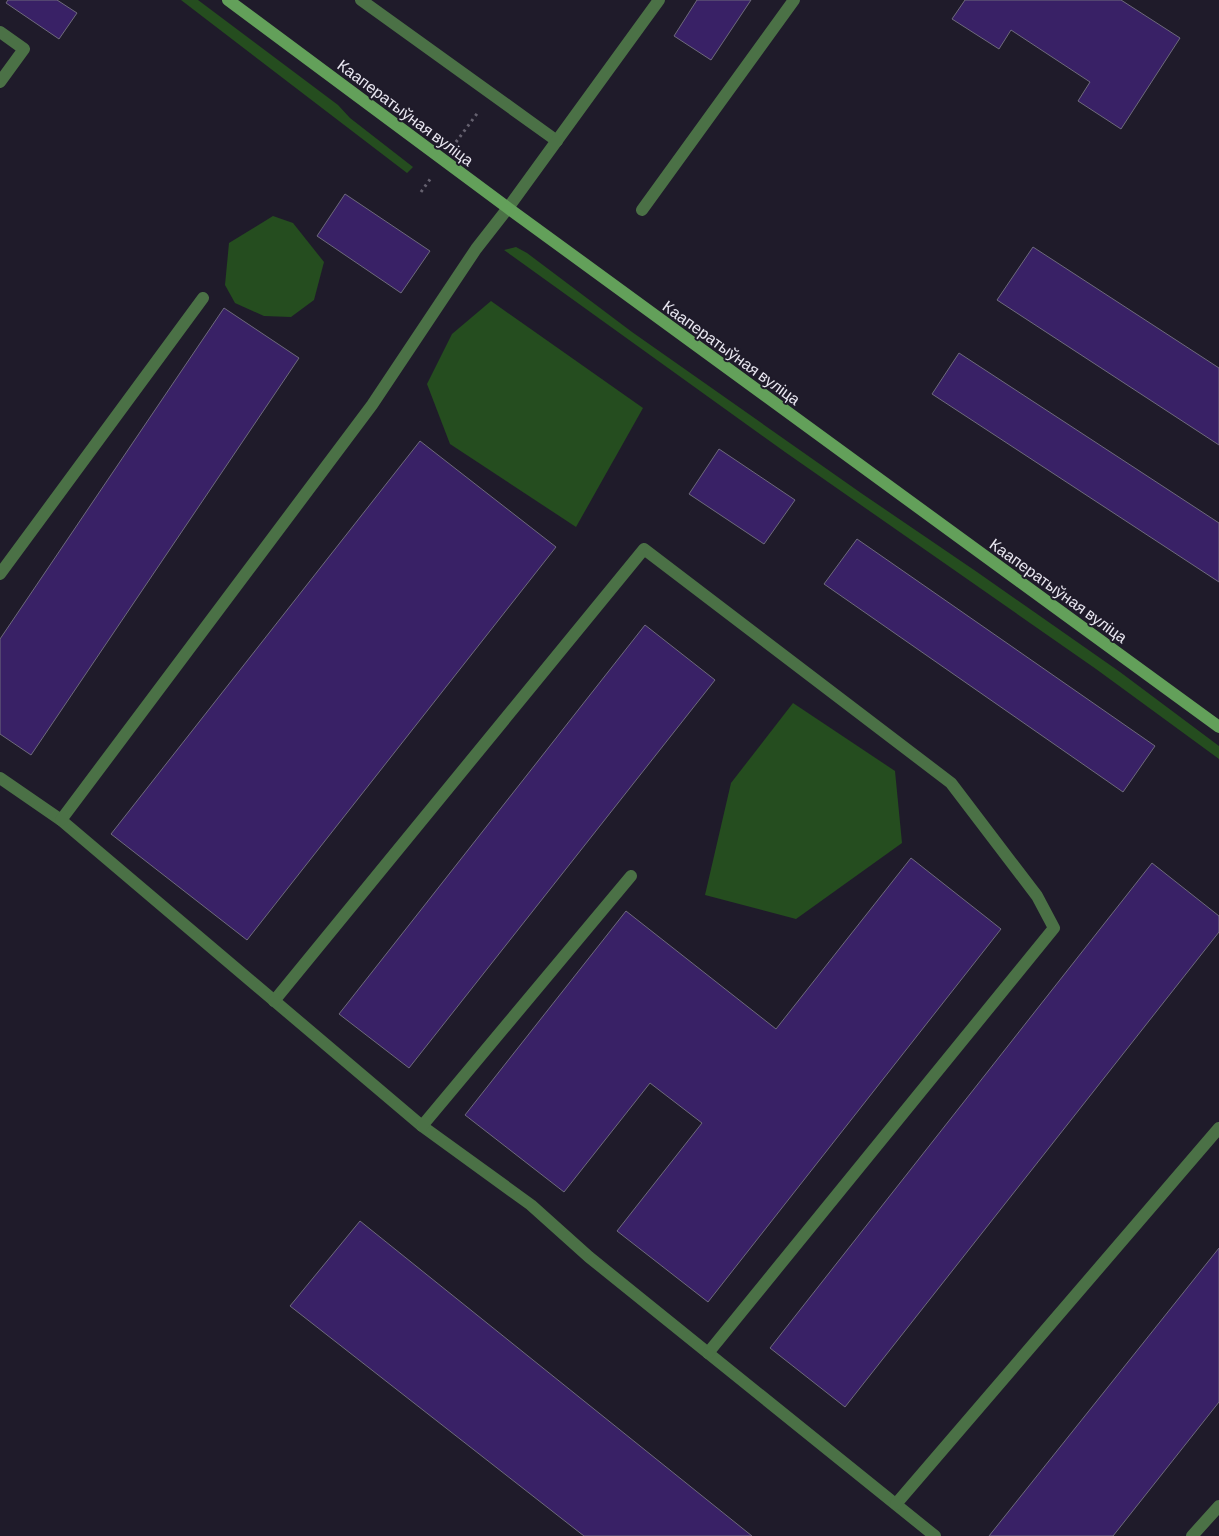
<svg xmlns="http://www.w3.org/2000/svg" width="1219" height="1536" viewBox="0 0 1219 1536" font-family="Barlow,sans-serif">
<rect width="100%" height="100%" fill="#1f1b2a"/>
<g fill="#254d1f">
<path d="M 181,0 L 198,0 L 338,105 L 350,118 L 413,167 L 407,173 Z"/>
<path d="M 273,216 L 293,223 L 324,262 L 314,300 L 291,317 L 264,316 L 235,303 L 225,285 L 229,243 Z"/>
<path d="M 516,247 L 527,253 L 632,332 L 861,493 L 977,572 L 1120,672 L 1219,746 L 1219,759 L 1096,669 L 785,452 L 504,250 Z"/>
<path d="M 491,301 L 643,408 L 576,527 L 450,444 L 427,384 L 452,334 Z"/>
<path d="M 793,703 L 895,771 L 902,843 L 796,919 L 705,895 L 731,783 Z"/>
</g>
<g fill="#392166" stroke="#6e6a7c">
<path d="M 8,0 L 57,0 L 77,13 L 59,39 L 6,3 Z"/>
<path d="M 697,0 L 751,0 L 711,60 L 674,36 Z"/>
<path d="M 965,0 L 1121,0 L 1180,38 L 1121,129 L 1078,101 L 1090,82 L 1011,30 L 999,49 L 952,19 Z"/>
<path d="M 345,194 L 430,251 L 401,293 L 317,236 Z"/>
<path d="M 1033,247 L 1219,368 L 1219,445 L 997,300 Z"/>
<path d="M 224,308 L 299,358 L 31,755 L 0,734 L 0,639 Z"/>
<path d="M 959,353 L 1219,523 L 1219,582 L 932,394 Z"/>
<path d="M 420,441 L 556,547 L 247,940 L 111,834 Z"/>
<path d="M 719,449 L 795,500 L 764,544 L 689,494 Z"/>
<path d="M 857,539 L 1155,746 L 1123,792 L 824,584 Z"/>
<path d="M 645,625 L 715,680 L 409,1068 L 339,1014 Z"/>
<path d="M 911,858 L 1001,929 L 708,1302 L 617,1231 L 702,1123 L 650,1083 L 564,1192 L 465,1115 L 626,911 L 776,1029 Z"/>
<path d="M 1152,863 L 1219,916 L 1219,932 L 845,1407 L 770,1348 Z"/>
<path d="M 360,1221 L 752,1536 L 584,1536 L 290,1306 Z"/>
<path d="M 1219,1248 L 1219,1402 L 1113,1536 L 989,1536 Z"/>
</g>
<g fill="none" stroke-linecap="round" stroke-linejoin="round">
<g stroke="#65616f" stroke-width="3" stroke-dasharray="2.5 4" stroke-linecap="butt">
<path d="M 456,142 L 479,111"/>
<path d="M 421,192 L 431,178"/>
</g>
<g stroke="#4b7146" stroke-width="12">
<path d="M 361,0 L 557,141"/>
<path d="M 0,32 L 24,49 L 0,82"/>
<path d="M 642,210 L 794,0"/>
<path d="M 0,574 L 203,298"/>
<path d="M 0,778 L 61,820 L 422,1126 L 531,1205 L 589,1257 L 935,1536"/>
<path d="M 61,820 L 372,405 L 476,249 L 508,208 L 659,0"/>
<path d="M 274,1001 L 644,549 L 951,783 L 1037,896 L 1054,928 L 708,1353"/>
<path d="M 422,1126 L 631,876"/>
<path d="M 896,1504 L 1219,1128"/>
</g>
<path stroke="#4b7146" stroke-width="12" d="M 1192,1536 L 1219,1506"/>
<path stroke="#63a05a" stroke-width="12" d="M 228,0 L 508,208 L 1219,727"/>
</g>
<g text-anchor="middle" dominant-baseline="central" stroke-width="4" stroke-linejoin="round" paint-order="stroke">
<g font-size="16" fill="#e9e7f1" stroke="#1f1b2a">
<text transform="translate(406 112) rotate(37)">Кааператыўная вуліца</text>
<text transform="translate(732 352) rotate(36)">Кааператыўная вуліца</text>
<text transform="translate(1059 590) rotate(36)">Кааператыўная вуліца</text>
</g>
</g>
</svg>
